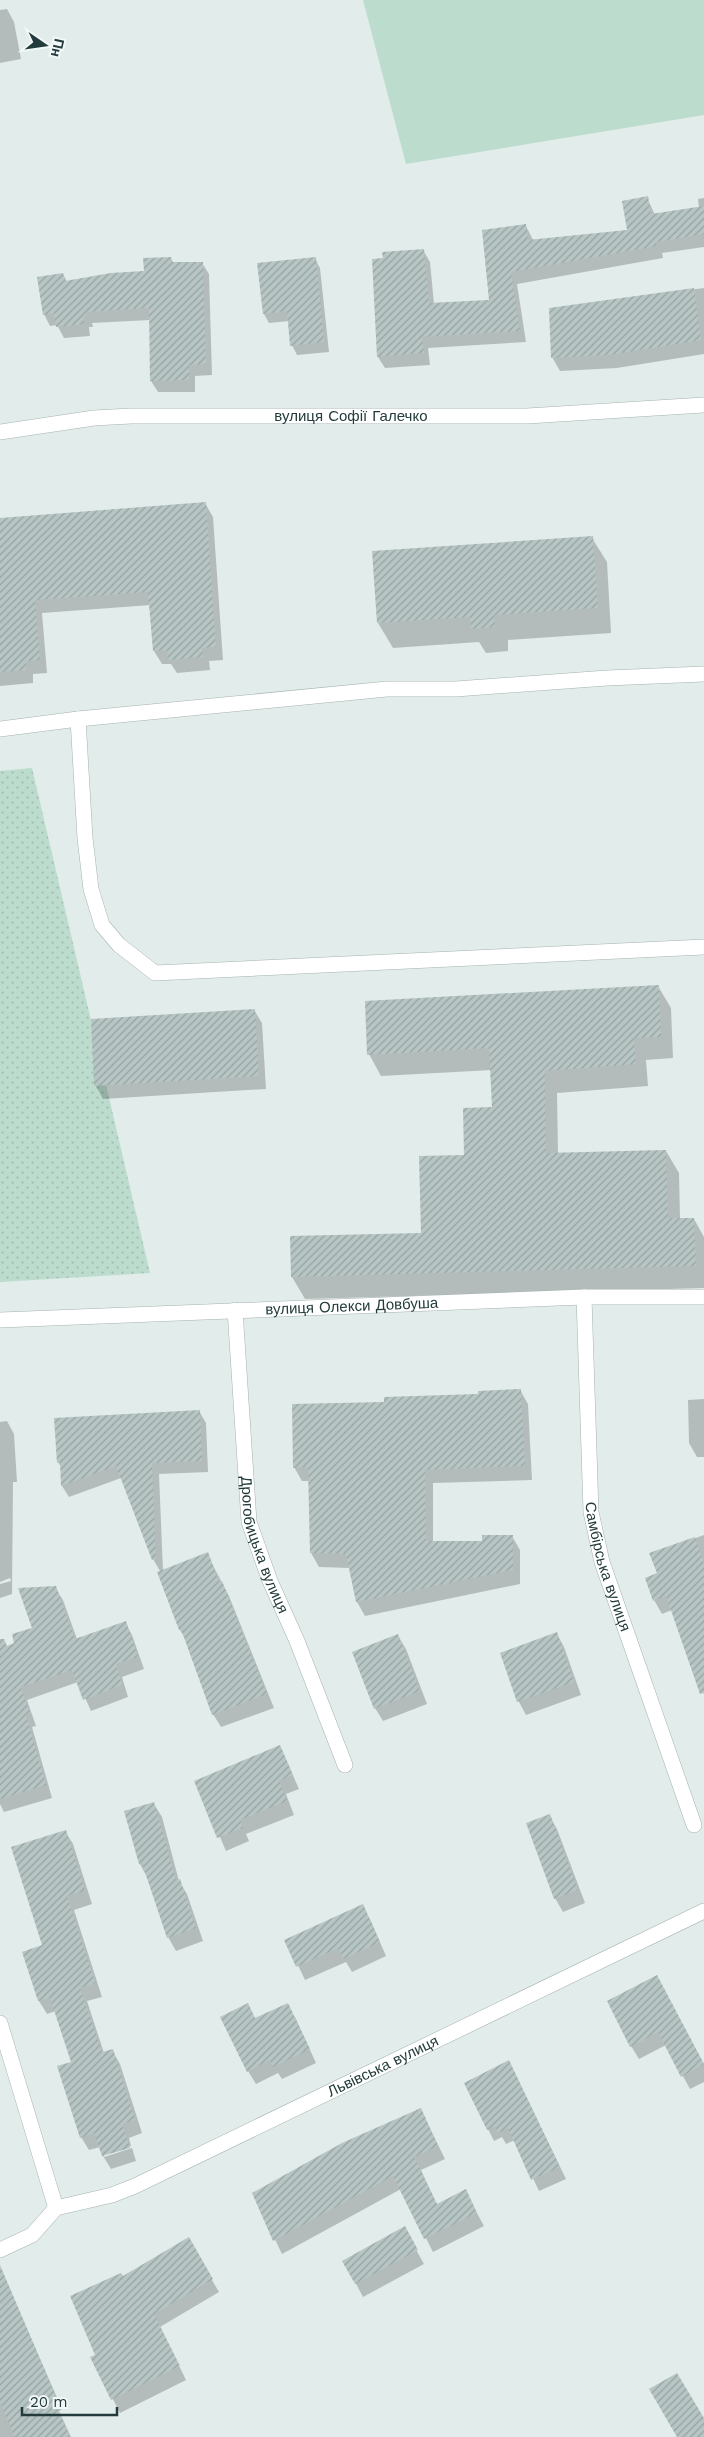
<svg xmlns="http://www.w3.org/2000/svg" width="704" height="2437" viewBox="0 0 704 2437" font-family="'Work Sans',sans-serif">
<defs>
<pattern id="grass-dots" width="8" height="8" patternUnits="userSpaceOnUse" patternTransform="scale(1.25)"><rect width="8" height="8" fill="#bcdcce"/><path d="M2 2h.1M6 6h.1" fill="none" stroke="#a1beb2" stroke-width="1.8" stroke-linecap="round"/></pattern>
<pattern id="building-hatch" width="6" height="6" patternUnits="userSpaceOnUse" patternTransform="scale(1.25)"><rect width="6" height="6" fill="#b7c6c4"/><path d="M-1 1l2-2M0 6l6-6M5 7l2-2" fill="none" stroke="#94a2a0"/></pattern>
</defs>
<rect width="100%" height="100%" fill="#e2ecea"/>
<path fill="url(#grass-dots)" d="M 32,768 L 150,1273 L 0,1282 L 0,771 Z"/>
<path fill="#bcdcce" d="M 363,0 L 704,0 L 704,115 L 406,164 Z"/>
<g fill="#0003">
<path d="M 7,9 L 14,22 L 21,59 L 0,63 L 0,10 Z"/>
<path d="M 647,198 L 655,215 L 699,208 L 698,199 L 704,198 L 704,247 L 662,253 L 663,258 L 517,284 L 526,342 L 428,348 L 430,365 L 385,368 L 378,357 L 423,250 L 430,262 L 434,304 L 490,301 L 526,226 L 533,240 L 628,231 Z"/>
<path d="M 171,258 L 174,264 L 202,263 L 209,274 L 212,375 L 195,376 L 195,392 L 158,392 L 151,381 L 150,320 L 92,323 L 93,327 L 89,327 L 90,336 L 64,338 L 57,325 L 50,326 L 44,314 L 63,274 L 67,282 L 146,273 Z"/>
<path d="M 315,259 L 320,268 L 329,352 L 297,355 L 292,345 L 289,321 L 269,323 L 264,314 Z"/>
<path d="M 704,288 L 704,354 L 617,368 L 560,371 L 552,357 L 550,309 Z"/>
<path d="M 205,503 L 213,517 L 223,660 L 209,661 L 210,670 L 177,673 L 171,664 L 162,664 L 154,651 L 151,605 L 42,613 L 47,673 L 33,674 L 33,683 L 0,686 L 0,519 Z"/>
<path d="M 592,538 L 607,562 L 611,633 L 508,640 L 508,651 L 486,653 L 479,642 L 393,648 L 378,623 Z"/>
<path d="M 658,986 L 671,1008 L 673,1058 L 646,1060 L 648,1086 L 557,1093 L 558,1154 L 666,1151 L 679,1173 L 680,1219 L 694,1219 L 704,1237 L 704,1288 L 305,1299 L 292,1277 L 423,1235 L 494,1108 L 492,1070 L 381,1076 L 369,1054 Z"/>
<path d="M 254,1010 L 262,1023 L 266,1089 L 103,1099 L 96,1086 L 92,1020 Z"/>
<path d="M 520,1390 L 528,1404 L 532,1480 L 433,1483 L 433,1542 L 483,1542 L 512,1536 L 520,1550 L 520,1584 L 365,1616 L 357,1602 L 350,1568 L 319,1567 L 311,1553 L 309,1481 L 302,1481 L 294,1467 L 386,1403 Z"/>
<path d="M 704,1399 L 704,1457 L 697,1457 L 689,1443 L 688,1400 Z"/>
<path d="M 199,1411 L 206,1423 L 208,1472 L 159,1474 L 163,1571 L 207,1554 L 229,1596 L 274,1708 L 221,1727 L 213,1714 L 187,1642 L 180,1630 L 161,1581 L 160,1571 L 153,1559 L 121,1478 L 69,1497 L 62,1486 L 62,1469 L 58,1462 Z"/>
<path d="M 7,1421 L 14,1434 L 17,1482 L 13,1482 L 12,1594 L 0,1598 L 0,1584 L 11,1581 L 10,1578 L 0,1582 L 0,1422 Z"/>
<path d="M 704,1535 L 704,1694 L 698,1683 L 672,1610 L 662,1614 L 654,1600 L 658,1574 L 651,1554 Z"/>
<path d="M 55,1588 L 63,1600 L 77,1639 L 125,1622 L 132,1635 L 144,1669 L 122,1677 L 128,1697 L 91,1711 L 78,1682 L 27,1700 L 36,1726 L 32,1727 L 52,1798 L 4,1812 L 0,1804 L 0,1649 L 16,1644 L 33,1629 Z"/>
<path d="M 557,1634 L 564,1647 L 581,1695 L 526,1715 L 519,1702 L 501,1653 Z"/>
<path d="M 398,1636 L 406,1649 L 427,1704 L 383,1721 L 375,1708 Z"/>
<path d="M 280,1746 L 299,1789 L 286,1794 L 294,1815 L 246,1834 L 249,1841 L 226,1851 L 196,1781 Z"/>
<path d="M 154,1804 L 162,1817 L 179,1881 L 187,1894 L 203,1941 L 176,1951 L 168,1937 L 147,1877 L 140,1864 Z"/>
<path d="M 549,1815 L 557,1829 L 585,1903 L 563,1912 L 555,1898 Z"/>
<path d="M 65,1831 L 73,1844 L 92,1904 L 74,1910 L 102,1997 L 87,2001 L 104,2053 L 112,2050 L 120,2064 L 142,2133 L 129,2138 L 131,2146 L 104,2154 L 104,2157 L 132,2148 L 136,2161 L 111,2169 L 103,2156 L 100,2147 L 89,2150 L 81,2137 L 72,2062 L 56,2011 L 47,2014 L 39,2001 L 23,1952 L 43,1946 Z"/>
<path d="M 370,1919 L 386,1956 L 352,1972 L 346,1962 L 305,1980 L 286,1940 Z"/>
<path d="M 664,1990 L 704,2065 L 704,2082 L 690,2089 L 666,2045 L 639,2059 L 631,2046 Z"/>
<path d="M 295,2017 L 316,2063 L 282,2079 L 278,2073 L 256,2084 L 248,2071 L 256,2020 Z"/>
<path d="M 515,2074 L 566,2179 L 539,2191 L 515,2140 L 506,2144 L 502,2137 L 494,2141 L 488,2129 Z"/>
<path d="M 421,2110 L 445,2159 L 421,2170 L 437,2205 L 465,2191 L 484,2226 L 433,2252 L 401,2189 L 282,2254 L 253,2194 Z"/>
<path d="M 404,2228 L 424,2264 L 363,2297 L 344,2261 Z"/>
<path d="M 188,2239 L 219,2292 L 160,2327 L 186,2380 L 120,2413 L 92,2358 L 97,2355 L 122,2278 Z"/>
<path d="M 14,2300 L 62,2409 L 59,2411 L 71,2437 L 0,2437 L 0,2301 Z"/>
</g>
<g fill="url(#building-hatch)">
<path d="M 648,196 L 651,214 L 704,206 L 704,234 L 656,242 L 657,246 L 511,272 L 520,331 L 422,337 L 424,353 L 377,357 L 372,259 L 383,258 L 382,252 L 424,249 L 429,303 L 489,300 L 482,230 L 526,224 L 528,240 L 627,230 L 622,201 Z"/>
<path d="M 171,257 L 172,262 L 203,262 L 206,364 L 189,365 L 189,380 L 150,381 L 149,308 L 86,312 L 87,316 L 84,316 L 84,324 L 56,327 L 54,313 L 43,315 L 37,277 L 63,273 L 65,281 L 111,273 L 144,271 L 143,258 Z"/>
<path d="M 316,257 L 324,342 L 290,346 L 287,311 L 263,314 L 257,263 Z"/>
<path d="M 694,288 L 701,340 L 609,355 L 551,358 L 549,308 Z"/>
<path d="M 206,502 L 216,647 L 202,648 L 203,657 L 168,660 L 167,650 L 153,651 L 148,592 L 35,600 L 40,660 L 26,661 L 26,670 L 0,672 L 0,518 Z"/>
<path d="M 593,536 L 598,608 L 494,615 L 495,627 L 471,629 L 470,617 L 377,623 L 372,551 Z"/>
<path d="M 659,985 L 661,1037 L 634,1038 L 636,1064 L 545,1071 L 546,1153 L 666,1150 L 668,1218 L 694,1218 L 696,1266 L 291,1277 L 290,1236 L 421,1233 L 419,1156 L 464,1155 L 463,1108 L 492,1107 L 489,1048 L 367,1055 L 365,1001 Z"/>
<path d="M 255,1009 L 259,1076 L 94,1086 L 91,1019 Z"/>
<path d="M 521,1389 L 525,1466 L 425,1470 L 426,1541 L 482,1541 L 482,1535 L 513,1535 L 513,1570 L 356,1602 L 346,1554 L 310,1553 L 308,1467 L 293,1468 L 292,1404 L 384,1402 L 384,1397 L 478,1394 L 478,1391 Z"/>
<path d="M 200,1410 L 202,1461 L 152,1463 L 156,1559 L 152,1560 L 116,1466 L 61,1486 L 60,1462 L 57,1463 L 54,1418 Z"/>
<path d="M 695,1537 L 704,1564 L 704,1693 L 700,1694 L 666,1596 L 653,1601 L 645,1578 L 657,1573 L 649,1553 Z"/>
<path d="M 208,1552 L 219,1582 L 222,1581 L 267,1694 L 212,1715 L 181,1629 L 179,1630 L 157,1572 Z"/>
<path d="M 56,1586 L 75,1639 L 126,1621 L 138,1657 L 116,1664 L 122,1685 L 83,1700 L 72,1670 L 21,1687 L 30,1714 L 26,1715 L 46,1785 L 0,1799 L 0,1639 L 4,1639 L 7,1646 L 14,1643 L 12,1634 L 32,1628 L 18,1588 Z"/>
<path d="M 557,1632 L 574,1682 L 517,1702 L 500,1653 Z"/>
<path d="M 398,1634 L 420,1691 L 374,1709 L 352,1652 Z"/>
<path d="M 280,1745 L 293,1775 L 279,1781 L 287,1801 L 240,1820 L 243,1828 L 217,1838 L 194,1781 Z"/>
<path d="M 154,1802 L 176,1880 L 180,1879 L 196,1928 L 167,1938 L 142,1863 L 139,1864 L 124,1811 Z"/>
<path d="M 550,1814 L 578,1890 L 554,1899 L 526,1823 Z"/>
<path d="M 66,1830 L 85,1891 L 67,1896 L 95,1983 L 80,1988 L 102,2052 L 113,2049 L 135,2120 L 122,2124 L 130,2148 L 102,2156 L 94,2133 L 80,2138 L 57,2066 L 71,2062 L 50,1998 L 38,2001 L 22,1952 L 42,1945 L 11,1847 Z"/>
<path d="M 363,1904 L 380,1942 L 343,1959 L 338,1948 L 296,1967 L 284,1940 Z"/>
<path d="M 657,1975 L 704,2064 L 681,2077 L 658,2032 L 630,2047 L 607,2001 Z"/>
<path d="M 248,2003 L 255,2018 L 288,2003 L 310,2049 L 273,2067 L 270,2060 L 247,2072 L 220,2017 Z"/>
<path d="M 509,2060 L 560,2167 L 531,2180 L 508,2128 L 498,2133 L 495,2126 L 487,2130 L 464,2083 Z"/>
<path d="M 421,2108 L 438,2146 L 414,2157 L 437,2204 L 466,2189 L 477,2213 L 424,2239 L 393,2176 L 273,2241 L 252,2193 L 342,2143 Z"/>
<path d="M 405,2226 L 418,2250 L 355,2284 L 342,2261 Z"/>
<path d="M 189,2237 L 213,2279 L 154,2314 L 180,2366 L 111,2400 L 90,2357 L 95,2355 L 70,2296 L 121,2273 L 123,2276 Z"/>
<path d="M 0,2265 L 56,2396 L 53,2397 L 70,2437 L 15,2437 L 0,2402 Z"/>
<path d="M 677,2373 L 704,2418 L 704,2437 L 677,2437 L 649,2389 Z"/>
</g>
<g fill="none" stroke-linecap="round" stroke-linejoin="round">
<g stroke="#a5b3b2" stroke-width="16">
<g id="lane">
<path d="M 78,719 L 85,838 L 91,889 L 102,925 L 119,945 L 155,973 L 704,947"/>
<path d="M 0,729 L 78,719 L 387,689 L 456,689 L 607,678 L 704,674"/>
</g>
</g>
<g stroke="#a5b3b2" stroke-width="16">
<g id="street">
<path id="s1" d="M 0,432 L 94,418 L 131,416 L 527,416 L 704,405"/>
<path id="s2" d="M 584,1297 L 591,1512 L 602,1562 L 694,1825"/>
<path id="s3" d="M 235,1310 L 249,1522 L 270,1581 L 297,1641 L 345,1765"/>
<path id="s4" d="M 0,1320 L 584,1297 L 704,1297"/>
<path d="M 0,2023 L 56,2208"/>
<path id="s5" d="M 0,2250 L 32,2235 L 56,2208 L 112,2195 L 135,2186 L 704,1911"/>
</g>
</g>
<use href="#lane" stroke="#fff" stroke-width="15"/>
<use href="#street" stroke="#fff" stroke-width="15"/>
</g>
<g text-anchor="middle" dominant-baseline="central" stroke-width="4.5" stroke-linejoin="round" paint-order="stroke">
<g font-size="15" fill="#233b3c" stroke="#f2f8f7">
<text stroke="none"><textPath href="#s1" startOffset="352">вулиця Софії Галечко</textPath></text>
<text stroke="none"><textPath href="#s4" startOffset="352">вулиця Олекси Довбуша</textPath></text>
<text stroke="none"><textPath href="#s3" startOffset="238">Дрогобицька вулиця</textPath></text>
<text stroke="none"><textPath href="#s2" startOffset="272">Самбірська вулиця</textPath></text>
<text stroke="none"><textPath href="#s5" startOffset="429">Львівська вулиця</textPath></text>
</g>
</g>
<g transform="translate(45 45) rotate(103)" stroke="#f2f8f7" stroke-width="4" paint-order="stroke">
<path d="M0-4L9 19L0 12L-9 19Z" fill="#233b3c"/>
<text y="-8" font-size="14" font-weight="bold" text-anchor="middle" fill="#233b3c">Пн</text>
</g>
<path d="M22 2407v8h95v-8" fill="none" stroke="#233b3c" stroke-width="2.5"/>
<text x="30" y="2407" font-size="15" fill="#233b3c" stroke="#f2f8f7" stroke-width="4" paint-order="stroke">20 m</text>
</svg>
